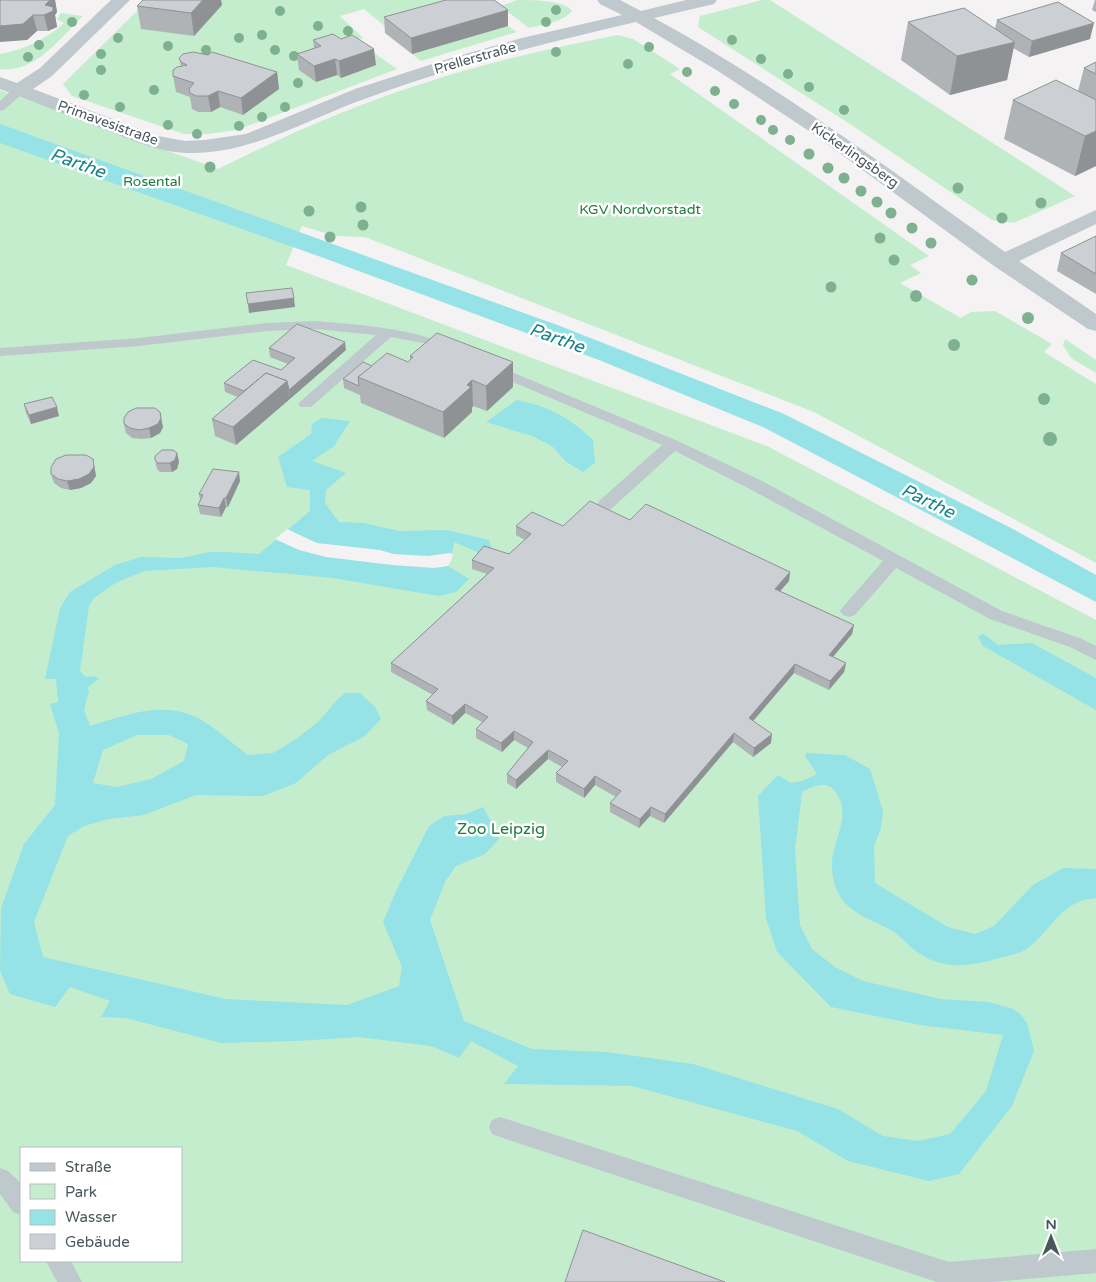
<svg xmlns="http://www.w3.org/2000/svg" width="1096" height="1282" viewBox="0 0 1096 1282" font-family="'Varela Round',sans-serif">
<rect width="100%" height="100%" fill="#f4f2f2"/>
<g fill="#c4edcd" fill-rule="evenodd">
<path d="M 148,0 L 450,0 L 387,28 L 364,9 L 340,16 L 363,38 L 357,41 L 397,69 L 237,130 L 208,134 L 184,134 L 72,96 L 63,84 Z"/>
<path d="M 517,0 C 533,0 565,0 572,11 C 563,22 542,25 529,28 L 498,4 L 504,5 Z"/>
<path d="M 762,0 L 770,0 L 1075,196 L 1014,223 L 992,220 L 853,126 L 698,27 L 700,16 Z"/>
<path d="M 61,13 L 83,16 C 61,37 35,74 0,69 L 0,54 C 23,50 47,39 64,23 L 57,19 Z"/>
<path d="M 508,26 L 517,32 L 421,61 L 412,54 Z"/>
<path d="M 618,35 L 633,39 L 680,69 L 670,74 L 929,256 L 910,265 L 921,273 L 900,283 L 961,318 L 971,312 L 995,311 L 1052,344 L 1044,352 L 1096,384 L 1096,563 L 814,412 L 365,237 L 335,236 L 302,226 L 286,265 L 769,447 L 1096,620 L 1096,1282 L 0,1282 L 0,90 L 218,169 C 257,150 296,131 336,115 C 427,78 522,53 618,35 ZM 21,1148 L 181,1148 L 181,1261 L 21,1261 Z"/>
<path d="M 1065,339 L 1096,360 L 1096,373 L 1071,358 L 1063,345 Z"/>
</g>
<g fill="#95e3e7" fill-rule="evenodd">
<path d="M 0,124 L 560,326 L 784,414 L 1011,528 L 1096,575 L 1096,602 L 765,428 L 599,360 L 321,257 L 0,143 Z"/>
<path d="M 517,400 C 550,407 569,417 593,440 L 595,463 L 583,472 L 565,461 L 553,447 L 532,436 L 486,422 Z"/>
<path d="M 322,418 L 350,421 L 334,446 L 312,461 L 346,473 L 326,490 L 325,503 L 339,522 L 364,523 L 399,531 L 447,530 L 489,540 L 493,551 L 484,555 L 454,542 L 451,561 L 448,566 L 469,579 L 456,592 L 438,596 L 333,578 L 212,567 L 145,571 L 117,582 L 94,598 L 89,606 L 80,671 L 86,677 L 94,676 L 99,679 L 87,688 L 89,691 L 84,710 L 90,726 C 126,715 162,700 198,718 C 215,727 232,743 248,755 L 273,753 L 296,739 L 319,721 L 336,701 L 345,693 L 360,693 L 375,707 L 381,719 L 365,736 L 328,755 L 296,783 L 263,796 L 196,795 L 144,815 L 109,819 L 84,826 L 68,836 L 34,922 L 43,957 L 226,999 L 347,1005 L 399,986 L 402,967 L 383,922 L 396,891 L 429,826 L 444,816 L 466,814 L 483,807 L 491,821 L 499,839 L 485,854 L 456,866 L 445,882 L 430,920 L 464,1021 L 532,1049 L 606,1052 L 693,1064 L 838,1109 L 883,1136 L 918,1141 L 950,1134 L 986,1091 L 1003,1035 L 920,1025 L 831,1007 L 777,952 L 766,918 L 758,796 L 778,775 L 791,783 L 802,781 L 817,774 L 805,756 L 806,753 L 845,755 L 870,769 L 883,811 L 881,828 L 874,846 L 875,883 L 948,927 L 975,934 L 994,926 L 1033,885 L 1063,868 L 1096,869 L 1096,898 C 1060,901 1053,929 1028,948 C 1020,954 1006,956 996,959 C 968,967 942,970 917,952 C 908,946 902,937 894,932 C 878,922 858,917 845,903 C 835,893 831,874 832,861 C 834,836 854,812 833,789 C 824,780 811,787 802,792 L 795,850 L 800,925 L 812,949 L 835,967 L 863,981 L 941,999 L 989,1002 L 1013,1009 L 1020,1014 L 1027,1023 L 1034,1051 L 1012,1106 L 959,1174 L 929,1181 L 848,1161 L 797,1131 L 632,1086 L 504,1084 L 518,1066 L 471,1041 L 459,1058 L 431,1046 L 359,1037 L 297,1041 L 221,1043 L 126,1018 L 101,1017 L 110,1001 L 70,987 L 55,1007 L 10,994 L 0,971 L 1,908 L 24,844 L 55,805 L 59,733 L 50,704 L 58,702 L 56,679 L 45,679 L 60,608 L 70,592 L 115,565 L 141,557 L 181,558 L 210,552 L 225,552 L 259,554 L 310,511 L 310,490 L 287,487 L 278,457 L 311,434 L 312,424 ZM 137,735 L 169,735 L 188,744 L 184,761 L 151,779 L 117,787 L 93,783 L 103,750 Z"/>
<path d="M 984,634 L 998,645 L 1032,643 L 1096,678 L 1096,710 L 983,646 L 978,636 Z"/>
</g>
<path fill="#f4f2f2" d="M 287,529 L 317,543 L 380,550 L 393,554 L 428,556 L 450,553 L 453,554 L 451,561 L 448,566 L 434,568 L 392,565 L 326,557 L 299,550 L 275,539 Z"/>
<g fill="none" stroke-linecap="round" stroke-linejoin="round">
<g fill="#bec8cd" fill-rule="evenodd">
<path d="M 19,86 L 25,90 L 23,93 L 4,110 L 0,111 L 0,101 L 15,87 Z"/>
<path d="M 315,321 C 363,325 410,328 455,347 L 457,350 L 455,353 L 445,353 L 423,343 L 391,337 L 311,407 L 301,407 L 298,404 L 301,401 L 376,335 L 315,329 L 267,331 L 139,346 L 0,356 L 0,348 L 139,338 L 267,323 Z"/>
<path d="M 492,364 L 678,441 L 760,480 L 1002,611 L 1082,639 L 1096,646 L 1096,660 L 1070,647 L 990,619 L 896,568 L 855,615 L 849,617 L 843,615 L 840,611 L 843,607 L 883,561 L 748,488 L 675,451 L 611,509 L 605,510 L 599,509 L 597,505 L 599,501 L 662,445 L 487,371 L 485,368 L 487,365 Z"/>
<path d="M 500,1117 L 949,1262 L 1096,1249 L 1096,1273 L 992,1282 L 937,1282 L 500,1137 L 492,1134 L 489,1127 L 492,1120 Z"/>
<path d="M 0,1168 L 8,1171 L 21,1183 L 21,1215 L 13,1212 L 0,1194 Z"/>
<path d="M 46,1261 L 71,1261 L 82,1282 L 57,1282 Z"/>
</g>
<path fill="#bec8cd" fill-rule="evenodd" d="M 111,0 L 130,0 L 52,76 L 33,89 L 158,136 L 185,141 L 205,140 L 246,134 L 355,89 L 451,58 L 522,38 L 622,15 L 600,4 L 597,0 L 620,0 L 641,11 L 686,0 L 717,0 L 714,4 L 654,18 C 777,85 891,170 1005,252 L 1096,210 L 1096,224 L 1019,261 L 1096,314 L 1096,331 L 1088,329 L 994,266 L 812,133 L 718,71 L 636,22 C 546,43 457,65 370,97 C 309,118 252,155 186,153 C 157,152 129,139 103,129 C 69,116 34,102 0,89 L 0,77 L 17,83 L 40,68 Z"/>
</g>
<g fill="#7eb18f">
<circle cx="556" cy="10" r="5"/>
<circle cx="280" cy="11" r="5"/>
<circle cx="72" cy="22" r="5"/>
<circle cx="546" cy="22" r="5"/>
<circle cx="318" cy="26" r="5"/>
<circle cx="348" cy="31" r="5"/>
<circle cx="262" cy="35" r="5"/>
<circle cx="118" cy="38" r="5"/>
<circle cx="239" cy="38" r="5"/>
<circle cx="732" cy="40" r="5"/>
<circle cx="39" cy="45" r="5"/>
<circle cx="168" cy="46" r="5"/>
<circle cx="649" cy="47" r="5"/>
<circle cx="206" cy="50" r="5"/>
<circle cx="275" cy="50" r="5"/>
<circle cx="556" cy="52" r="5"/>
<circle cx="101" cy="54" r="5"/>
<circle cx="294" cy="56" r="5"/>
<circle cx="28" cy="57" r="5"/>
<circle cx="761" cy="59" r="5"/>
<circle cx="628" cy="64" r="5"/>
<circle cx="101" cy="70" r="5"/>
<circle cx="687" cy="72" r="5"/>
<circle cx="788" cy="74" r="5"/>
<circle cx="298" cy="83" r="5"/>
<circle cx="809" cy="87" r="5"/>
<circle cx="154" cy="90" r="5"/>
<circle cx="715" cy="91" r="5"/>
<circle cx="84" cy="95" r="5"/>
<circle cx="734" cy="104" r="5"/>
<circle cx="120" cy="107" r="5"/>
<circle cx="285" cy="107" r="5"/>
<circle cx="844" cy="110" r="5"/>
<circle cx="262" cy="117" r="5"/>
<circle cx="761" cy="120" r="5"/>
<circle cx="168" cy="125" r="5"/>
<circle cx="239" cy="126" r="5"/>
<circle cx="773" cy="130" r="5"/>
<circle cx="197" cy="134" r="5"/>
<circle cx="790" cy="140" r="5"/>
<circle cx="809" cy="154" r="5.5"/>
<circle cx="210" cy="167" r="5.5"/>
<circle cx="828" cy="168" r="5.5"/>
<circle cx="844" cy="178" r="5.5"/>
<circle cx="958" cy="188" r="5.5"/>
<circle cx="861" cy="191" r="5.5"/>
<circle cx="877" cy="202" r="5.5"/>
<circle cx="1041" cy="203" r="5.5"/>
<circle cx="361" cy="207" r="5.5"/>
<circle cx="309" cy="211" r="5.5"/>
<circle cx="891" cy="213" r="5.5"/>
<circle cx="1002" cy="218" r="5.5"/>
<circle cx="363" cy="225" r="5.5"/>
<circle cx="912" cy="228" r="5.5"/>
<circle cx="330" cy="237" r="5.5"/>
<circle cx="880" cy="238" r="5.5"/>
<circle cx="931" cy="243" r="5.5"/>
<circle cx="894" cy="260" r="5.5"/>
<circle cx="972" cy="280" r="5.5"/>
<circle cx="831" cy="287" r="5.5"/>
<circle cx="916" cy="296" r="6"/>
<circle cx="1028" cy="318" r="6"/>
<circle cx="954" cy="345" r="6"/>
<circle cx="1044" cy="399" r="6"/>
<circle cx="1050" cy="439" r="7"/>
</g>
<g fill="#afb3b6">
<path d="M 0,0 L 55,0 L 57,12 L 55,15 L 57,27 L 48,31 L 37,31 L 27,40 Z"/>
<path d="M 143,0 L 221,0 L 222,5 L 194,36 L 141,29 L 137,6 Z"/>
<path d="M 1095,0 L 1096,0 L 1096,12 L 1092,10 Z"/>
<path d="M 508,10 L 508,26 L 412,54 L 385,33 L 384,17 Z"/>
<path d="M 997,20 L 1090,39 L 1029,57 L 1013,48 L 1007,80 L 950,95 L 901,60 L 908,22 L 995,29 Z"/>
<path d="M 313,40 L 376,65 L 341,78 L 337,75 L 316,82 L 299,70 L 297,54 L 314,48 Z"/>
<path d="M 179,58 L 277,72 L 279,89 L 243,115 L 220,107 L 211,112 L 198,112 L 192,109 L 190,97 L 176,92 L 173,76 L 181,66 Z"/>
<path d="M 1096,62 L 1096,166 L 1075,176 L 1004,139 L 1013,100 L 1078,91 L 1084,68 Z"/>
<path d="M 1096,236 L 1096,294 L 1057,271 L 1061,253 Z"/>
<path d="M 269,348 L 346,350 L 236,445 L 215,436 L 212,419 L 238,397 L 225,392 L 224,383 L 281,370 L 288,364 L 270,357 Z"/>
<path d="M 410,356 L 513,362 L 513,387 L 487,411 L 473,406 L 472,408 L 472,412 L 444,438 L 361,403 L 360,395 L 344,388 L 343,379 L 372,366 L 408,362 L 410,360 Z"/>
<path d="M 24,404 L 59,416 L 31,424 L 26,413 Z"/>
<path d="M 124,424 L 163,427 L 160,433 L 151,438 L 141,439 L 132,438 L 126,433 Z"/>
<path d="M 177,453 L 179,462 L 177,469 L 172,472 L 160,472 L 157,469 L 155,460 Z"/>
<path d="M 93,459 L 96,476 L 91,483 L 81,488 L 70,490 L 61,488 L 54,483 L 51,474 Z"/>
<path d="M 240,481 L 228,507 L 226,507 L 221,517 L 200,514 L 198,505 L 200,500 L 199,494 Z"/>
<path d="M 630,520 L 790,572 L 789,581 L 780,591 L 854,625 L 852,634 L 833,657 L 846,663 L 844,672 L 829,690 L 794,673 L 753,721 L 771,743 L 753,757 L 733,742 L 664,823 L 650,816 L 639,828 L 610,812 L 610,803 L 616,797 L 595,785 L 584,798 L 556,782 L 556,773 L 562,767 L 548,759 L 516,789 L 507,783 L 507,774 L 528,748 L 514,740 L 502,752 L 476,738 L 476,729 L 482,722 L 465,713 L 453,725 L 427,710 L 426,701 L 433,695 L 391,672 L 391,663 L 487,574 L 472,569 L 472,560 L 509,554 L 525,540 L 516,535 L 516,526 L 563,526 Z"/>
</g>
<g fill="#8f9294">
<path d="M 50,0 L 55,0 L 57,12 L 55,15 L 57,27 L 48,31 L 44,15 L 45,5 Z"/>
<path d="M 203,0 L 221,0 L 222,5 L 194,36 L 191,13 Z"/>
<path d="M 508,10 L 508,26 L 412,54 L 411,38 Z"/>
<path d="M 33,15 L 37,31 L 27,40 L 0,42 L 0,26 Z"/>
<path d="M 1094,23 L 1090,39 L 1029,57 L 1032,41 Z"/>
<path d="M 1015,42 L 1007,80 L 950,95 L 957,56 Z"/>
<path d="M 374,49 L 376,65 L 341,78 L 339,61 Z"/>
<path d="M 335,59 L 337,75 L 316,82 L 314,66 Z"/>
<path d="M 277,72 L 279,89 L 243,115 L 241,98 Z"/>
<path d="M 218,91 L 220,107 L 211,112 L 208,96 Z"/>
<path d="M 1096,131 L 1096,166 L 1075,176 L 1085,136 Z"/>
<path d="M 294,298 L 295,307 L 249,313 L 248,304 Z"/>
<path d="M 345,342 L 346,350 L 290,399 L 289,390 Z"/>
<path d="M 513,362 L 513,387 L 487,411 L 486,386 Z"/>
<path d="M 472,380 L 473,406 L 472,408 L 472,412 L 444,438 L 443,412 Z"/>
<path d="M 287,381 L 290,399 L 236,445 L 233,427 Z"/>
<path d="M 57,407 L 59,416 L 31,424 L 29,415 Z"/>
<path d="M 160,412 L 163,427 L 160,433 L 151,438 L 149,428 Z"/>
<path d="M 177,453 L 179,462 L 177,469 L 172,472 L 170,463 Z"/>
<path d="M 93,459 L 96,476 L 91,483 L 81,488 L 70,490 L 67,481 Z"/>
<path d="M 239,472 L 240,481 L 228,507 L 226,498 Z"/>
<path d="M 224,498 L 226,507 L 221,517 L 219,508 Z"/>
<path d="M 790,572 L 789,581 L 774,598 L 775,589 Z"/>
<path d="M 854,625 L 852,634 L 827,664 L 829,655 Z"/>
<path d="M 846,663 L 844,672 L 829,690 L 830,681 Z"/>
<path d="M 795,664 L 794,673 L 748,727 L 749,718 Z"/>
<path d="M 465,704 L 465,713 L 453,725 L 452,716 Z"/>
<path d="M 514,731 L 514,740 L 502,752 L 501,743 Z"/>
<path d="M 734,733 L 733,742 L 664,823 L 665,814 Z"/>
<path d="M 772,734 L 771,743 L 753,757 L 754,748 Z"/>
<path d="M 548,750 L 548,759 L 516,789 L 516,780 Z"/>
<path d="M 595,776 L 595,785 L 584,798 L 584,789 Z"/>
<path d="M 651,807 L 650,816 L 639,828 L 640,819 Z"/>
</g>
<g fill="#ccd0d4" stroke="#8f9294">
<path d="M 0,0 L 50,0 L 45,5 L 53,7 L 53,11 L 44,15 L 33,15 L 23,24 L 0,26 Z"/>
<path d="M 143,0 L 203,0 L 191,13 L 137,6 Z"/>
<path d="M 446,0 L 494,0 L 508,10 L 411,38 L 384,17 Z"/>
<path d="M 1058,2 L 1094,23 L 1032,41 L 997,20 Z"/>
<path d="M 964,8 L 1015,42 L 957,56 L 908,22 Z"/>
<path d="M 333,34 L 341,39 L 352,35 L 374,49 L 339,61 L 335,59 L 314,66 L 297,54 L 321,46 L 313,40 Z"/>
<path d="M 193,52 L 208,55 L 212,52 L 277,72 L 241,98 L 218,91 L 208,96 L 196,96 L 190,93 L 189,89 L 194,83 L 173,76 L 173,70 L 177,67 L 187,65 L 181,62 L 179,58 L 183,54 Z"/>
<path d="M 1096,62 L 1096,74 L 1084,68 Z"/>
<path d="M 1056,80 L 1096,100 L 1096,131 L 1085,136 L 1013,100 Z"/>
<path d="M 1096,236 L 1096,274 L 1061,253 Z"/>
<path d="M 292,288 L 294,298 L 248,304 L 246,293 Z"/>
<path d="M 297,324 L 345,342 L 289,390 L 287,381 L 266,373 L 244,391 L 224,383 L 253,360 L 281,370 L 295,358 L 269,348 Z"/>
<path d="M 437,333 L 513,362 L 486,386 L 472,380 L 467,385 L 471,387 L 443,412 L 358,377 L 387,353 L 408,362 L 413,357 L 410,356 Z"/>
<path d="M 363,362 L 372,366 L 358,377 L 359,386 L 343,379 Z"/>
<path d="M 266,373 L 287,381 L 233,427 L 212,419 Z"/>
<path d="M 52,397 L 57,407 L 29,415 L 24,404 Z"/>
<path d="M 136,408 L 155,408 L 160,412 L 161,418 L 158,424 L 149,428 L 139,430 L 130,428 L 124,424 L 124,418 L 128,412 Z"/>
<path d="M 162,450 L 173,450 L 177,453 L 175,460 L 170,463 L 158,463 L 155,460 L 155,456 Z"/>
<path d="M 66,455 L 86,455 L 93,459 L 94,467 L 89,474 L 79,479 L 67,481 L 58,479 L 51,474 L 51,467 L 56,459 Z"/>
<path d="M 213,469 L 239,472 L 226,498 L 224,498 L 219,508 L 198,505 L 203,495 L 199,494 Z"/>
<path d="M 590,501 L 630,520 L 646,504 L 790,572 L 775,589 L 854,625 L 829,655 L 846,663 L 830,681 L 795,664 L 749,718 L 772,734 L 754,748 L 734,733 L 665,814 L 651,807 L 640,819 L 610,803 L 621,791 L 595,776 L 584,789 L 556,773 L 568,761 L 548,750 L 516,780 L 507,774 L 533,742 L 514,731 L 501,743 L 476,729 L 488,717 L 465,704 L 452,716 L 426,701 L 438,689 L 391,663 L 494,568 L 472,560 L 484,546 L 509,554 L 531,534 L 516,526 L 532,512 L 563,526 Z"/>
<path d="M 583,1230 L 725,1282 L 565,1282 Z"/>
</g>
<g text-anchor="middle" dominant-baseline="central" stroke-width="5" stroke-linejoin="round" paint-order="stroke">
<g font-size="14" fill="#4a585e" stroke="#fff">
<text transform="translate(475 58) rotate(-16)">Prellerstraße</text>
<text transform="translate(108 123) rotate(20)">Primavesistraße</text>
<text transform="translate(855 155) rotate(35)">Kickerlingsberg</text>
</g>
<g font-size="14" fill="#1e7c3e" stroke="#fff">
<text x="152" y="181">Rosental</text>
<text x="640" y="209">KGV Nordvorstadt</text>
</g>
<g font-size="16" fill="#1e7c3e" stroke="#fff">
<text x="501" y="829">Zoo Leipzig</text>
</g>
<g font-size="18" font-style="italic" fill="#168287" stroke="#fff">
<text transform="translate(78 163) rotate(20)">Parthe</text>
<text transform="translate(557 338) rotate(20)">Parthe</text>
<text transform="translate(928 501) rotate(26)">Parthe</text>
</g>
</g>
<rect x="20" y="1147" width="162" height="115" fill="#ffffff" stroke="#b7bcbf"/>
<rect x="30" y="1163" width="25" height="8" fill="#bec8cd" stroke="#b7bcbf"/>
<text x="65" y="1172" font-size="15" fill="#4a585e">Straße</text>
<rect x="30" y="1184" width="25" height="15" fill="#c4edcd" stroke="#b7bcbf"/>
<text x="65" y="1197" font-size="15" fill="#4a585e">Park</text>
<rect x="30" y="1210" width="25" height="15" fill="#95e3e7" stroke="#b7bcbf"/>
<text x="65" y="1222" font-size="15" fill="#4a585e">Wasser</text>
<rect x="30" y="1234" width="25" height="15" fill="#ccd0d4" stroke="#b7bcbf"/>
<text x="65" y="1247" font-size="15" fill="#4a585e">Gebäude</text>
<g transform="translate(1051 1237)" stroke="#ffffff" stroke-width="4" paint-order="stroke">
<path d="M0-4L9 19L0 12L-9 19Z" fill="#4a585e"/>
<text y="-8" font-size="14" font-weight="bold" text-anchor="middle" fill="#4a585e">N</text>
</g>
</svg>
